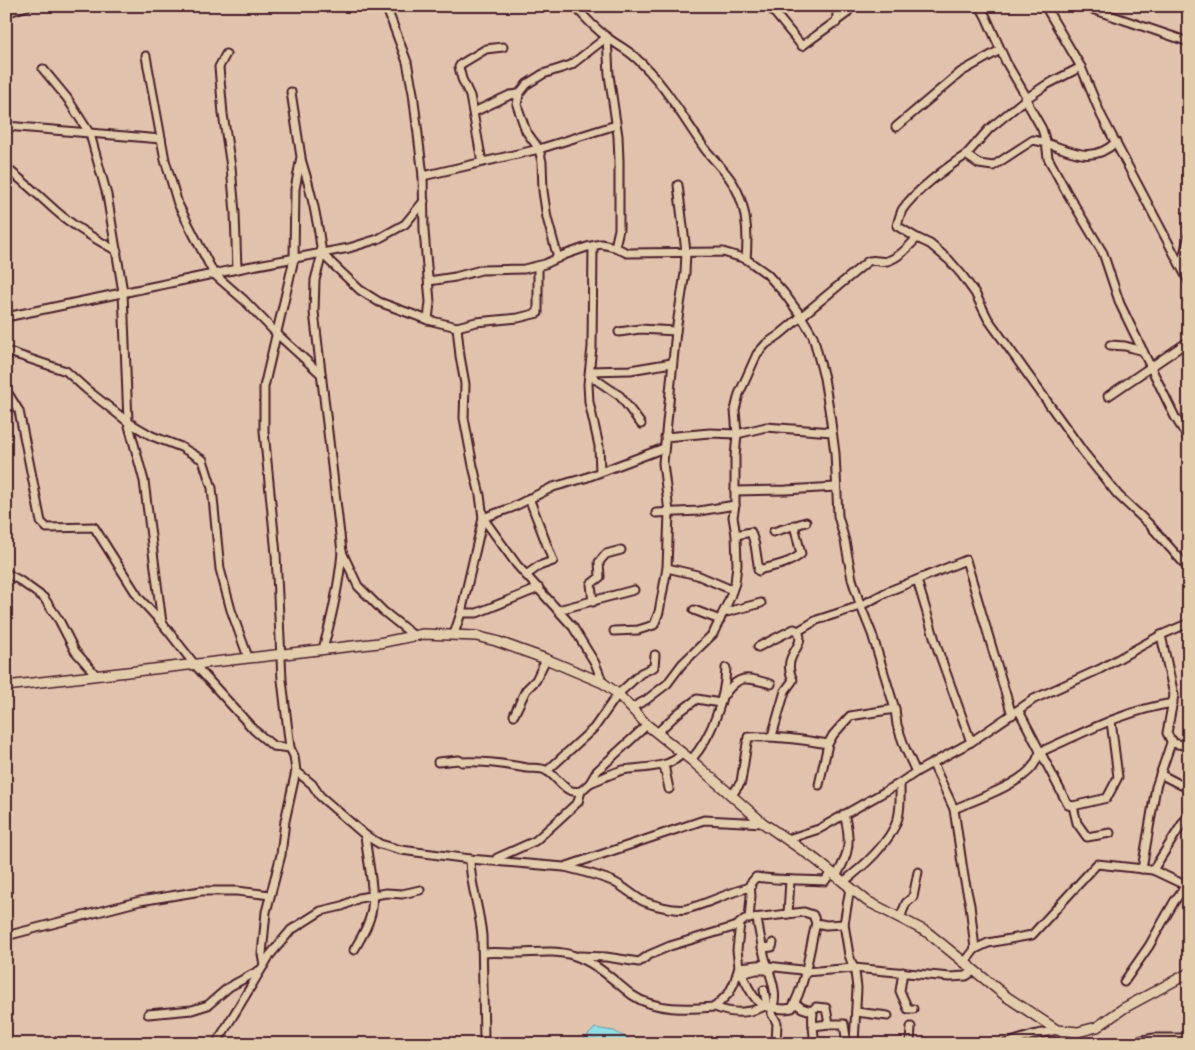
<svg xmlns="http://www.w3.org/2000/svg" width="1195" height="1050" viewBox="0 0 1195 1050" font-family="'Patrick Hand',sans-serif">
<defs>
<pattern id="water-ripples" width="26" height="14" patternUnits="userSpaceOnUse" patternTransform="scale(1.25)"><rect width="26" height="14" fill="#8edfe4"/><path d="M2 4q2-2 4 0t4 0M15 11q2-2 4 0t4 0" fill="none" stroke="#7cbfc4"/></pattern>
</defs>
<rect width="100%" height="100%" fill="#e1c3ad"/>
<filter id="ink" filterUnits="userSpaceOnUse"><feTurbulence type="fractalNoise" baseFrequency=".02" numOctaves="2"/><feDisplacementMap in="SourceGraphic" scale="10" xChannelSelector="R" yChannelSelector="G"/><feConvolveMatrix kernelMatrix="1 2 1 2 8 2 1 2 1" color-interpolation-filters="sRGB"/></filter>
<g filter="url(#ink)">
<path fill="url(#water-ripples)" stroke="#73929a" d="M 595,1028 L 614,1031 L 638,1044 L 579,1044 Z"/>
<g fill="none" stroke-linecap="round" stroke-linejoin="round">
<g stroke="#4a1f2b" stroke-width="11">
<g id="street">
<path d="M 386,6 L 407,62 L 413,93 L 423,176 L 424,231 L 430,302 L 428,320"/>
<path d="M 575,6 C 585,18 596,29 608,38 C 617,45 628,50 636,58 C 665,84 683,118 705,149 C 717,164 732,177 739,195 C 747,214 748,238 746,259"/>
<path d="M 769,6 L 802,46 L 846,14 L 852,6"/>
<path d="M 980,6 L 986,17 L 1006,62 L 1027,98 L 1029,106 L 1042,129 L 1046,142 L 1048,158 L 1066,191 L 1103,253 L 1120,304 L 1175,417 L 1189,440"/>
<path d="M 1045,6 L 1081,67 L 1101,115 L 1189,282"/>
<path d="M 1083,6 L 1189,42"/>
<path d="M 6,13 L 27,6"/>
<path d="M 836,23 L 838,6"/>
<path d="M 607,37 L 609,75 L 618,136 L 619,161 L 619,229 L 615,247"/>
<path d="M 226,54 L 219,67 L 223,114 L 231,167 L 235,213 L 237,269"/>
<path d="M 146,56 L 165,160 L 178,204 L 214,274 L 244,300 L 276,333 L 321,374"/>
<path d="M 43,69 L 67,98 L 90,134 L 107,195 L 123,292 L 128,422 L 144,481 L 162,623"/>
<path d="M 291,92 L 301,157 L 295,189 L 294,259 L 264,387 L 264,431 L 276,554 L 282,680 L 290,748 L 294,756 L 296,771 L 312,784 L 320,796 L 365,835 L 380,844 L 401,850 L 470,859 L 564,867 L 704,820 L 763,823"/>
<path d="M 474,112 L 510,95 L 519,94"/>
<path d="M 6,126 L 161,139"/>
<path d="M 896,127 L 961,72 L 1000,50"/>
<path d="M 966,155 L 989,129 L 1027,98 L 1046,85 L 1081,67"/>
<path d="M 301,159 C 311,190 318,221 322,254 L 360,290 L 379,302 L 428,320 L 457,327 L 476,322 L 518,318 L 538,313 L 538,266"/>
<path d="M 482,162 L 470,96 L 462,79 L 459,67 L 461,64 L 486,49 L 503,47"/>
<path d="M 6,168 C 24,181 39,196 56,211 C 74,227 95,239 117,251"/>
<path d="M 423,176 L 539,149 L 616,125"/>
<path d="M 917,238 L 930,244 L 949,260 L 962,275 L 975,293 L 988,319 L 1084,453 L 1118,495 L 1148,523 L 1189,569"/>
<path d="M 593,246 L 592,347 L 588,384 L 589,402 L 599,446 L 600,472"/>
<path d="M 322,254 L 315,280 L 314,312 L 342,552 L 358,586 L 383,611 L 413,635"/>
<path d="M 558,258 L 547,218 L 543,191 L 542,162 L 539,149 L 526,131 L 517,105 L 519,94 L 527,84 L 543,74 L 571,65 L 607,37"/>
<path d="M 1181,266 L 1189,235"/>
<path d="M 429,281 L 455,277 L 481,270 L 524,269 L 545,264 L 564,255 L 587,247 L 601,244 L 615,247 L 627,253 L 723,252 L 746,259 L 767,274 L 784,293 L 801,316 L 813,336 L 824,378 L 830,415 L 835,453 L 838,516 L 845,541 L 852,579 L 860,604 L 872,634 L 895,709 L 897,725 L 905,748 L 916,772"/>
<path d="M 6,317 L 247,267 L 349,248 L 378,239 L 405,224 L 424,201"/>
<path d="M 619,332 L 640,329 L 676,331"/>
<path d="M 1110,345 L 1125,346 L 1143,351"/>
<path d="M 6,351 L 66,371 L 86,389 L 128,422 L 152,436 L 181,447 L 203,460 L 212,488 L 220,569 L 231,610 L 248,657"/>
<path d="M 590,371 L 630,370 L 672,363"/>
<path d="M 590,371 L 595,379 L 620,396 L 641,424"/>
<path d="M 6,390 L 19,411 L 41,522 L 47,528 L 94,527 L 139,598 L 162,623 L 195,665 L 254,730 L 273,746 L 290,748"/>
<path d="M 1108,396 L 1189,341"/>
<path d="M 665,437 L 710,433 L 737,434 L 766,427 L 832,432"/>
<path d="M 735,491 L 786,490 L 836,487"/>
<path d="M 656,513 L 699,511 L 735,505"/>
<path d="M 773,532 L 806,522"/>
<path d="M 736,535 L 751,532 L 755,545 L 759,571"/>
<path d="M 667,568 L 697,575 L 732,590"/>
<path d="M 758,570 C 774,566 789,564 801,554 L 794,525"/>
<path d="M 6,573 L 19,580 L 44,598 L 59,620 L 75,651 L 96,675"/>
<path d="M 526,575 L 539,566 L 553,561 L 529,498"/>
<path d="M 917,580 L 938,650 L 971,742"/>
<path d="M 593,602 L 591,584 L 600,577 L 599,562 L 606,554 L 621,550"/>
<path d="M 558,610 L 634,590"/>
<path d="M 694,610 L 720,620"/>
<path d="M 461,613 L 477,613 L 539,588"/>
<path d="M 723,613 L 761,603"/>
<path d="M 614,631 L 638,630 L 654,625 L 659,612 L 667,568 L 669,512 L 663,463 L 676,331 L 685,273 L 686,252 L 678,185"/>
<path d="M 454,634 L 461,613 L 483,518 L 480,495 L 473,466 L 464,418 L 465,384 L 460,356 L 457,327"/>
<path d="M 1161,635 L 1174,695 L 1167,733 L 1172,743 L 1189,746"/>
<path d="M 758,647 L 794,629 L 798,631 L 817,620 L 860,606 L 889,591 L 966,560 L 1012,715"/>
<path d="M 323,649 C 332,617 339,585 342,552"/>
<path d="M 603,683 L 595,663 L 573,627 L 517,565 L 483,518 L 511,508 L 553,487 L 585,478 L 664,448"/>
<path d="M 725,694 C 740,673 748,678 771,684"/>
<path d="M 631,708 L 646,700 L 667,684 L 682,664 L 713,634 L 729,600 L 735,583 L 737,565 L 736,535 L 733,517 L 735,505 L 735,457 L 737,434 L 735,410 L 739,394 L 757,354 L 766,344 L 779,335 L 867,262 C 873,258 880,263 887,261 C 899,258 909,246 917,238 L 897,226 C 898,221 900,215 902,210 C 914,192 947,167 966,155 L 979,164 L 993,166 L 1033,140 C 1065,145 1087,169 1116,142"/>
<path d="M 1019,711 L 1068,805 L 1073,806 L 1107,798 L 1118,777 L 1111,721"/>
<path d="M 514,715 L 526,690 L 536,680 L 546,659"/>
<path d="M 657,733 L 678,713 L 697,699 L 720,703"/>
<path d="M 772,736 L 785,691 L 793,680 C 780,654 807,648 798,631"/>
<path d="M 691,760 C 712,736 725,700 726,668"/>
<path d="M 438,762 L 459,760 L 462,762 C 485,761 505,764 527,768 C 534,769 541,767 547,771 C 559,778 565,795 581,791"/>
<path d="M 933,764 L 954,809 L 964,877 L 970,905 L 975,949"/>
<path d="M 664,765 L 669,789"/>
<path d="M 547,771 L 594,728 L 618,694 L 627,686 L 641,673 L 654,667 L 655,655"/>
<path d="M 1160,774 L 1189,789"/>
<path d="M 590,783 C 601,779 612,773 623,770 C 640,767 672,769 682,753"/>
<path d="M 819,785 L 828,744 L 833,735 L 850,716 L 895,709"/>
<path d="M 732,795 L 741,782 L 748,737 C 775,736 800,739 828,744"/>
<path d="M 1073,806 L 1077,823 L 1087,837 L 1110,833"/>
<path d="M 954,809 C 975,800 1021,784 1033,766 C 1036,762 1038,757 1040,752 C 1083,733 1126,710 1173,703"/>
<path d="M 788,839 L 819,829 L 900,783 L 916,772 L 971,742 L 1034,699 L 1100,669 L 1161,635 L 1189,623"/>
<path d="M 497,858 L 535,841 L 553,825 L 578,802 L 581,791 L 590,783 L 597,771 L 647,725"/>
<path d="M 470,859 C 470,885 480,910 482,936 L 484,1038"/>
<path d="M 565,867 C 581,871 597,875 612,881 C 623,886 631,894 641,900 C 651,905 675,911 686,909 C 708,904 728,892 751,887"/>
<path d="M 1142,869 L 1156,787 L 1172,740"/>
<path d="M 1153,870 L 1189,813"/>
<path d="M 836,876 C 850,854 851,839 844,814"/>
<path d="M 843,882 C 862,868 891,842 898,818 C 901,807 900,795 900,783"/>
<path d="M 850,888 L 844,924 L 849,955 L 855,972 L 857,988 L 854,1044"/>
<path d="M 788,914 L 790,880"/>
<path d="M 900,918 L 906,903 L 913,897 L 918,872"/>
<path d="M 749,919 L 751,896 L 750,884 L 756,877 C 779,881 802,879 825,881 L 831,872"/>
<path d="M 757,919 C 759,930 761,942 764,954 C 767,969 780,993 772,1008 L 785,1009 L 792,1008 C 806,983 809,951 816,923 L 826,925 L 844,924"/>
<path d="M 6,936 L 140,901 L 201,891 L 237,891 L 270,895"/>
<path d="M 762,948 L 772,947 L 773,943"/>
<path d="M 354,950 C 361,938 368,927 371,914 C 376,894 367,857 365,835"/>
<path d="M 483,953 C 494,952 504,953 514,953 C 535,953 555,949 575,956 C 598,964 614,981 632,995 C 655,1011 688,1009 715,1007 L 729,993 L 734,983 L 739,967 L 737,950 L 740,923"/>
<path d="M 579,956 L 606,957 L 639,962 L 649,955 L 670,946 L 737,926 L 745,919 L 804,912 L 813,915 L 816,923"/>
<path d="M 965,962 L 975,949 L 988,943 L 1032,935 L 1097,864 L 1153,870 L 1189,887"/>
<path d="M 767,964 L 739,967 C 743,977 753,1001 764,1006 C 766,1007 769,1007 772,1008 L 772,1014 L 777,1023 L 776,1044"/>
<path d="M 264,965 L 262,954 L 266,912 L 281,855 L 285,821 L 296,771"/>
<path d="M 768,966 L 801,970 L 805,972 L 854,968 L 950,977 L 966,976 L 974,971"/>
<path d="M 903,972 L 900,991 L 908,1009 L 913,1009"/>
<path d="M 741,974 L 756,970 L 770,970"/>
<path d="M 1124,982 L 1149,946 L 1174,902 L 1189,881"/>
<path d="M 764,990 L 767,1006"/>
<path d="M 795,1003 L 802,1008 L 811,1011 L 813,1014 C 811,1023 815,1032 814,1044"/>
<path d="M 715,1007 C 731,1014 748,1014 765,1006"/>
<path d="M 811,1011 L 816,1007 L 826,1008 L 829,1024"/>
<path d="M 856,1012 L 888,1016"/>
<path d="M 148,1014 L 192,1010 L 208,1005 L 229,987 L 260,970"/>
<path d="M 813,1026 L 829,1024 L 844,1024 L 847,1044"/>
<path d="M 216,1044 L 270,955 L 291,930 L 321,911 L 342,906 L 359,898 L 386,893 L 402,894 L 420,890"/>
<path d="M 910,1044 L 911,1027"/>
<path d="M 1005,1044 L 1033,1035 L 1057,1030"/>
<path d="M 1120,1044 L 1154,1038 L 1189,1038"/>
</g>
</g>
<g stroke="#4a1f2b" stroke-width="12">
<path id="secondary" d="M 6,686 L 379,643 L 423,634 L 476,636 L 496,641 L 546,659 L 603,683 L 618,694 L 647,725 L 691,760 L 763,823 L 815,859 L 867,901 L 927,932 L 1007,997 L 1057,1030 L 1078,1032 L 1097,1027 L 1124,1008 L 1189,973"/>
</g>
<use href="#street" stroke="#e3ccac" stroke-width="7"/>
<use href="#secondary" stroke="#e3ccac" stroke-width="9"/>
</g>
</g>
<rect width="1195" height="1050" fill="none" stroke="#e3ccac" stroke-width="25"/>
<rect x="12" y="12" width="1170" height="1025" fill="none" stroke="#4a1f2b" stroke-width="2" filter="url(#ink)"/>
</svg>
